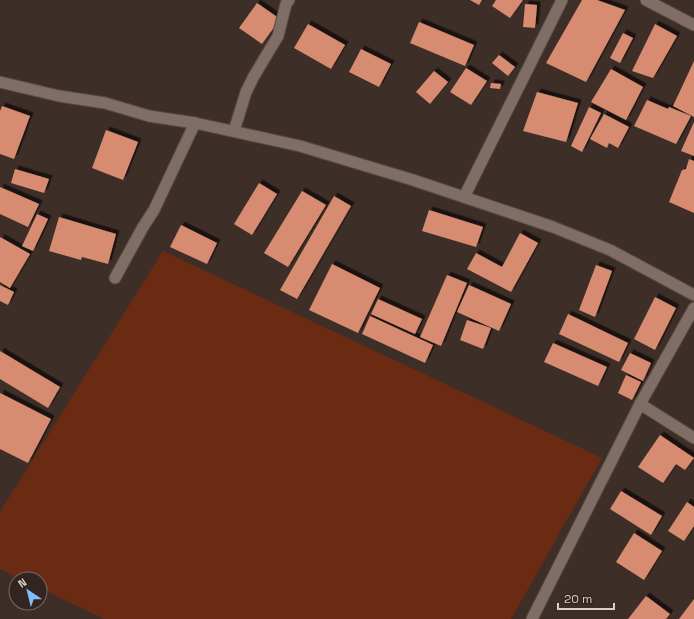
<svg xmlns="http://www.w3.org/2000/svg" width="694" height="619" viewBox="0 0 694 619" font-family="'Space Grotesk',sans-serif">
<defs>
<filter id="shadow"><feDropShadow dx="3.5" dy="-3.5" stdDeviation="0" flood-color="#0009"/></filter>
</defs>
<rect width="100%" height="100%" fill="#3e2e28"/>
<path fill="#6b2b12" d="M 163,251 L 602,458 L 511,619 L 104,619 L 40,588 L 40,579 L 21,579 L 0,569 L 0,512 Z"/>
<g fill="#d78b70" filter="url(#shadow)">
<path d="M 470,0 L 482,0 L 479,5 Z"/>
<path d="M 496,0 L 523,0 L 510,18 L 492,6 Z"/>
<path d="M 582,0 L 597,0 L 625,10 L 586,82 L 546,63 Z"/>
<path d="M 257,3 L 280,19 L 262,44 L 239,28 Z"/>
<path d="M 525,4 L 537,5 L 535,28 L 523,27 Z"/>
<path d="M 419,22 L 474,45 L 465,66 L 410,43 Z"/>
<path d="M 308,24 L 345,45 L 331,69 L 294,48 Z"/>
<path d="M 655,24 L 677,36 L 653,78 L 632,71 Z"/>
<path d="M 623,33 L 633,38 L 620,63 L 610,58 Z"/>
<path d="M 361,49 L 391,64 L 379,87 L 349,72 Z"/>
<path d="M 499,55 L 515,67 L 508,76 L 492,63 Z"/>
<path d="M 694,61 L 694,117 L 673,106 Z"/>
<path d="M 466,68 L 487,81 L 471,105 L 450,92 Z"/>
<path d="M 611,69 L 643,87 L 626,120 L 591,102 Z"/>
<path d="M 434,71 L 448,82 L 430,104 L 416,92 Z"/>
<path d="M 491,83 L 501,84 L 500,89 L 490,88 Z"/>
<path d="M 537,92 L 578,103 L 566,142 L 523,131 Z"/>
<path d="M 647,100 L 668,109 L 669,107 L 691,116 L 676,144 L 634,126 Z"/>
<path d="M 2,106 L 30,116 L 14,159 L 0,154 L 0,111 Z"/>
<path d="M 589,107 L 601,113 L 582,152 L 571,146 Z"/>
<path d="M 604,114 L 629,127 L 618,148 L 609,143 L 607,148 L 590,139 Z"/>
<path d="M 694,122 L 694,156 L 681,151 Z"/>
<path d="M 106,130 L 138,142 L 123,180 L 92,168 Z"/>
<path d="M 689,159 L 694,161 L 694,213 L 669,202 L 682,170 L 686,169 Z"/>
<path d="M 15,169 L 49,179 L 44,193 L 11,183 Z"/>
<path d="M 259,183 L 277,194 L 252,235 L 234,224 Z"/>
<path d="M 0,187 L 39,204 L 28,227 L 0,214 Z"/>
<path d="M 302,191 L 326,205 L 288,267 L 264,253 Z"/>
<path d="M 334,196 L 351,206 L 297,299 L 280,290 Z"/>
<path d="M 429,210 L 483,227 L 476,247 L 422,231 Z"/>
<path d="M 37,214 L 48,219 L 33,251 L 22,246 Z"/>
<path d="M 59,217 L 116,234 L 108,264 L 82,257 L 81,260 L 49,251 Z"/>
<path d="M 181,225 L 217,243 L 207,264 L 170,247 Z"/>
<path d="M 520,233 L 538,243 L 511,292 L 467,269 L 476,253 L 502,267 Z"/>
<path d="M 0,237 L 30,254 L 10,288 L 0,282 Z"/>
<path d="M 332,264 L 380,288 L 358,333 L 309,310 Z"/>
<path d="M 596,265 L 612,271 L 595,317 L 579,310 Z"/>
<path d="M 447,275 L 467,283 L 441,346 L 420,337 Z"/>
<path d="M 0,285 L 14,292 L 8,305 L 0,301 Z"/>
<path d="M 469,285 L 511,304 L 499,331 L 457,312 Z"/>
<path d="M 655,297 L 676,308 L 655,350 L 634,339 Z"/>
<path d="M 378,299 L 422,319 L 415,334 L 371,314 Z"/>
<path d="M 568,314 L 628,343 L 619,362 L 559,334 Z"/>
<path d="M 370,316 L 433,345 L 425,363 L 362,334 Z"/>
<path d="M 467,320 L 491,328 L 483,349 L 460,340 Z"/>
<path d="M 553,343 L 607,367 L 598,386 L 544,362 Z"/>
<path d="M 0,351 L 60,387 L 48,408 L 0,379 Z"/>
<path d="M 630,353 L 651,363 L 643,381 L 621,370 Z"/>
<path d="M 626,375 L 641,382 L 632,400 L 618,393 Z"/>
<path d="M 0,393 L 51,419 L 28,463 L 0,449 Z"/>
<path d="M 660,435 L 694,458 L 685,470 L 676,464 L 663,483 L 638,467 Z"/>
<path d="M 621,491 L 662,516 L 651,535 L 610,509 Z"/>
<path d="M 687,502 L 694,507 L 694,526 L 684,541 L 668,531 Z"/>
<path d="M 634,533 L 662,551 L 644,580 L 616,562 Z"/>
<path d="M 646,596 L 670,614 L 666,619 L 628,619 Z"/>
<path d="M 694,599 L 694,619 L 679,619 Z"/>
</g>
<g fill="none" stroke-linecap="round" stroke-linejoin="round">
<g stroke="#574a45" stroke-width="13">
<path id="service" d="M 115,278 L 143,227 L 154,210 L 195,123"/>
</g>
<g stroke="#574a45" stroke-width="13">
<g id="minor">
<path d="M 646,0 L 694,25"/>
<path d="M 0,82 L 59,96 L 105,103 L 149,116 L 195,123 L 300,146 L 413,180 L 553,227 L 610,250 L 694,295"/>
<path d="M 234,131 L 246,92 L 254,76 L 278,36 L 286,4 L 289,0"/>
<path d="M 464,197 L 562,0"/>
<path d="M 640,404 L 694,308"/>
<path d="M 532,619 L 640,404 L 694,438"/>
</g>
</g>
<use href="#service" stroke="#7f6d66" stroke-width="11"/>
<use href="#minor" stroke="#7f6d66" stroke-width="11"/>
</g>
<g transform="translate(28 591) rotate(325)"><circle r="19" fill="#33241f" stroke="#766864"/>
<path d="M0-3L7 15L0 10L-7 15Z" fill="#81bdfa"/>
<text y="-6" font-size="11" font-weight="bold" text-anchor="middle" fill="#dacfcc">N</text>
</g>
<path d="M558 603v6h56v-6" fill="none" stroke="#dacfcc" stroke-width="2"/>
<text x="564" y="603" font-size="12" fill="#dacfcc" stroke="#33241f" stroke-width="3" paint-order="stroke">20 m</text>
</svg>
